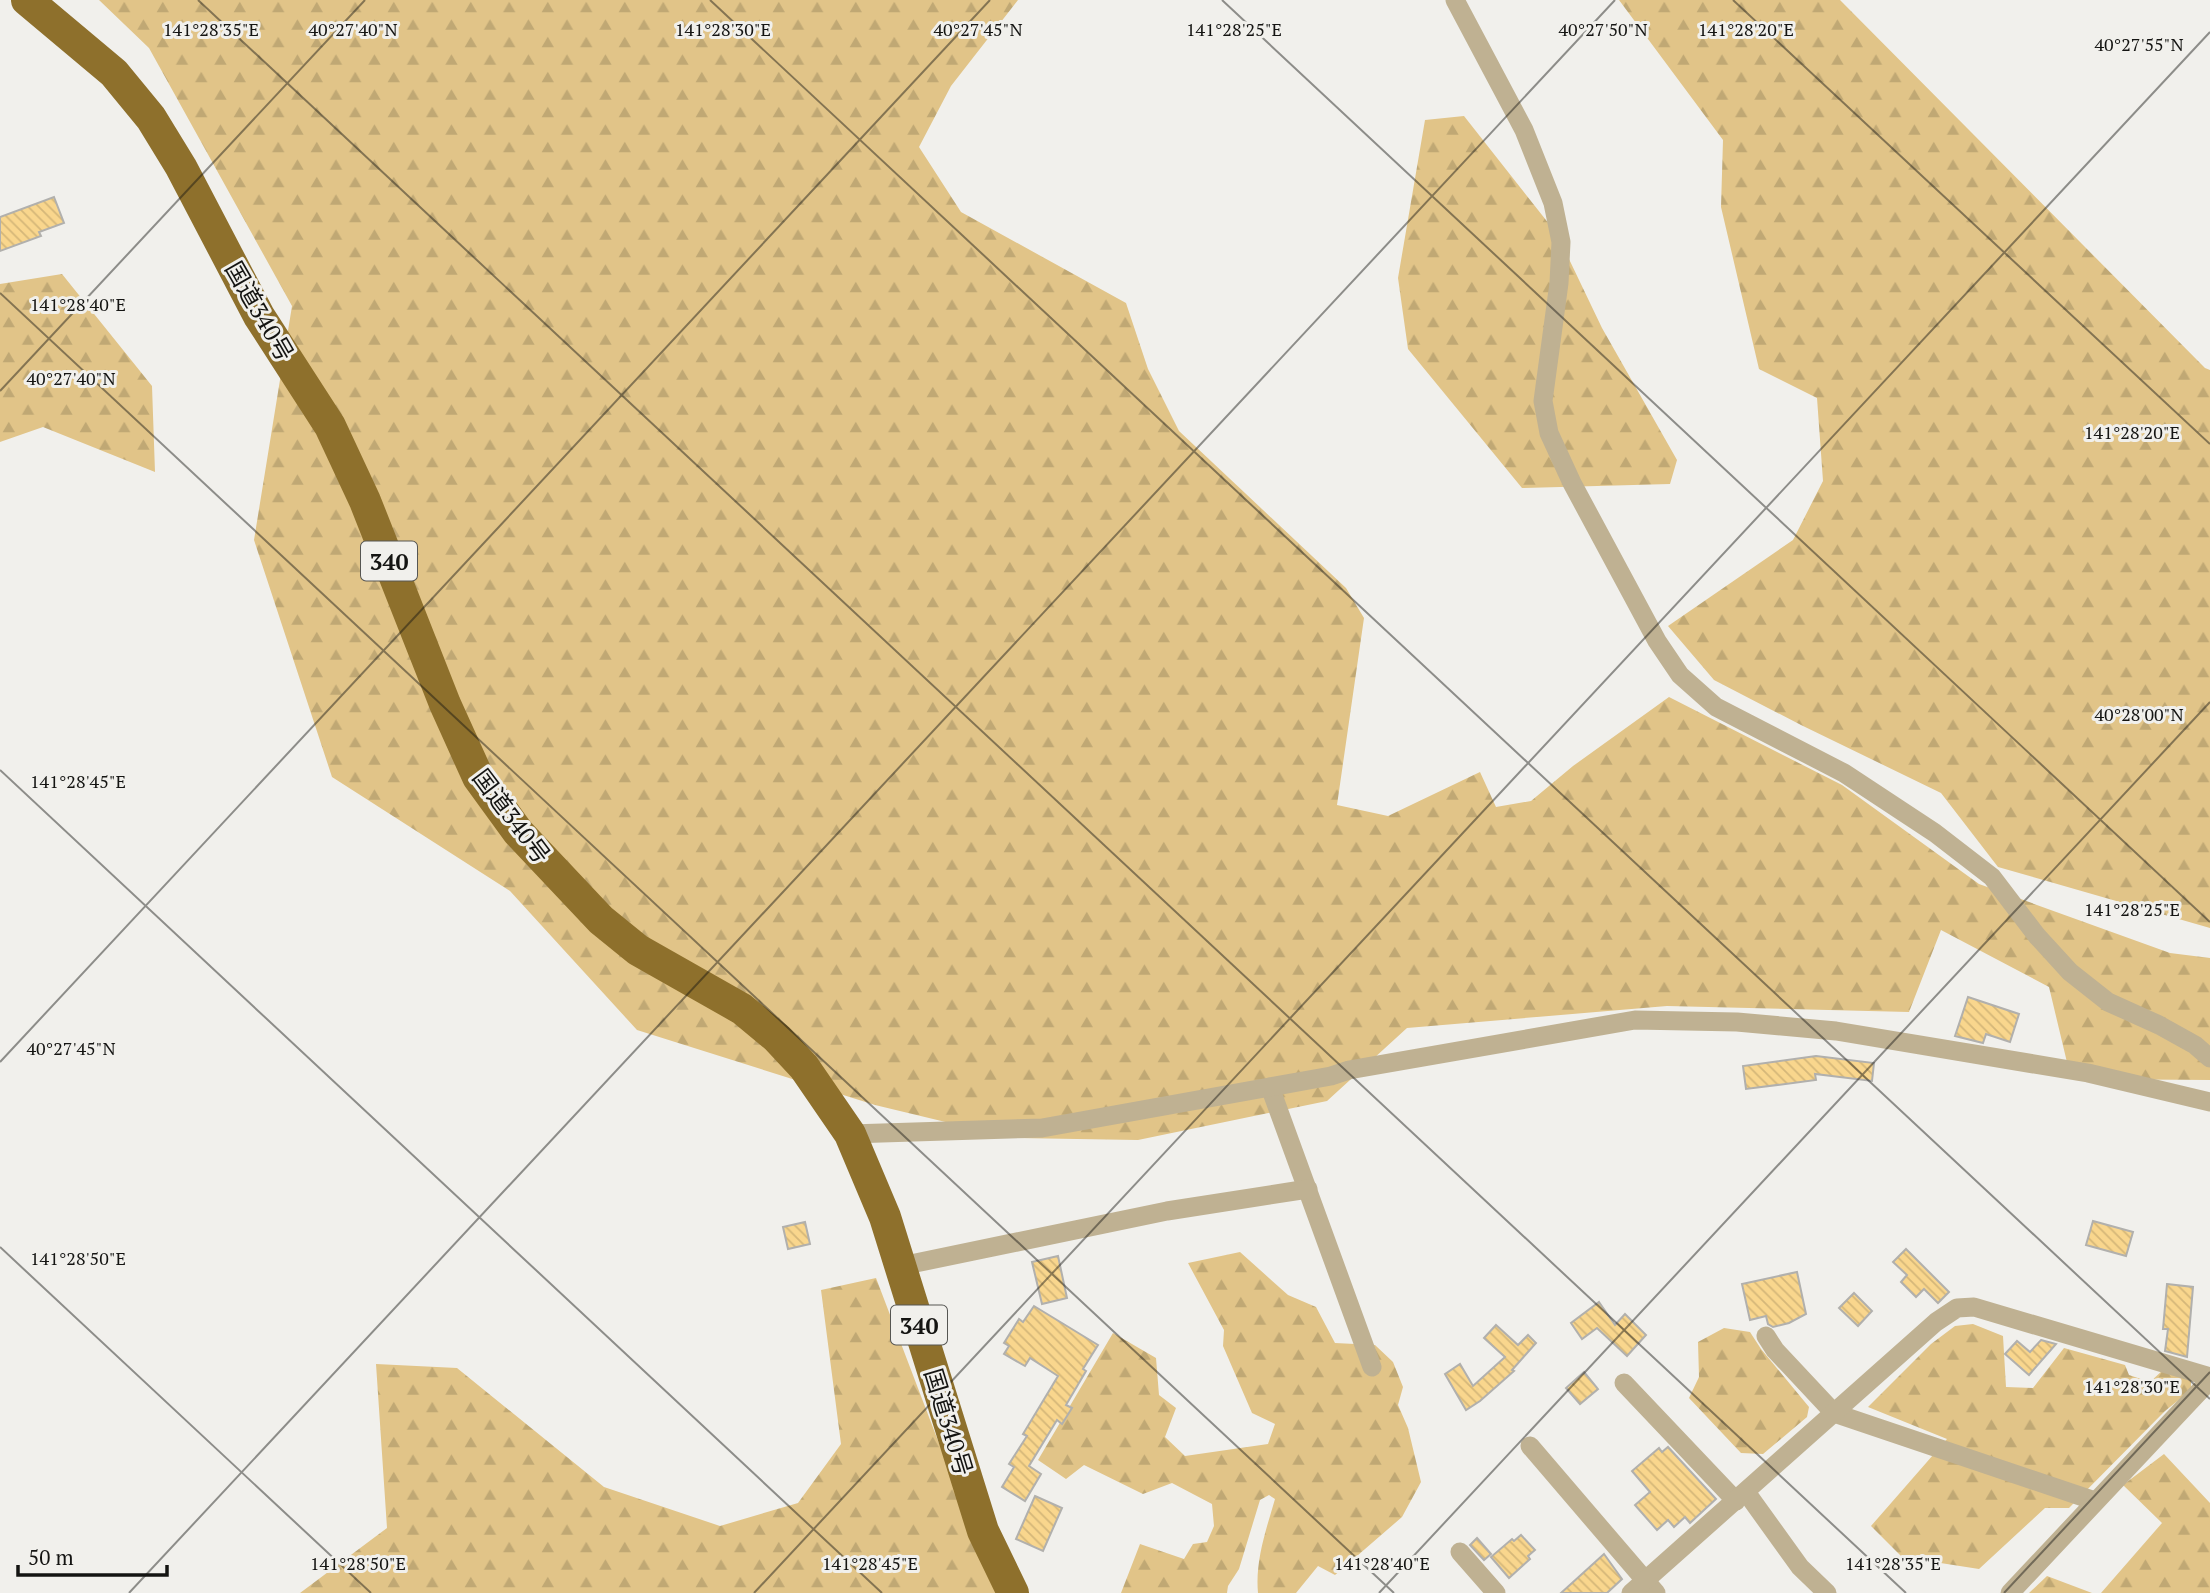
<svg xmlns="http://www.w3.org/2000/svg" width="2210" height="1593" viewBox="0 0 2210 1593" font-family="'PT Serif','Noto Sans JP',serif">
<defs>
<pattern id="forest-firs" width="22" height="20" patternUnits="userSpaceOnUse" patternTransform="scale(1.75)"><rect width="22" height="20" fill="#e1c488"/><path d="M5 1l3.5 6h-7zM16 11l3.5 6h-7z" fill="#c0a874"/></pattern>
<pattern id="building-back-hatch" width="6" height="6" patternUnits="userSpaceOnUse" patternTransform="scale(1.75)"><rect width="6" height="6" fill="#f9d68d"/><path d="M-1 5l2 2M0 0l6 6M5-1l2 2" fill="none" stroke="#d5b779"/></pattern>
</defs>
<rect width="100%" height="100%" fill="#f1f0ec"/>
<g fill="url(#forest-firs)">
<path d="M 99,0 L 1018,0 L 951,86 L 919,147 L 961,212 L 1126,303 L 1148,369 L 1179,431 L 1346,588 L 1364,618 L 1337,805 L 1388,816 L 1480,772 L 1496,807 L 1531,801 L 1573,766 L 1669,697 L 1842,785 L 1979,884 L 2170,953 L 2210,958 L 2210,1080 L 2071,1079 L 2049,987 L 1941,930 L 1909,1012 L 1667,1006 L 1407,1028 L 1327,1101 L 1138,1140 L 1012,1138 L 875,1105 L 637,1030 L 510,891 L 332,777 L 254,540 L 292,306 L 149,48 Z"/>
<path d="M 1619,0 L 1840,0 L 2205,368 L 2210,370 L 2210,928 L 1998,867 L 1941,793 L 1801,725 L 1714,680 L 1668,626 L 1793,540 L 1823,481 L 1817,398 L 1759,369 L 1721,207 L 1723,140 Z"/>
<path d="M 1464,116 L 1557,234 L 1602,328 L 1677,460 L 1670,484 L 1522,488 L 1408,349 L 1398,278 L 1425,120 Z"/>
<path d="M 62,274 L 152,386 L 155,472 L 43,427 L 0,442 L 0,284 Z"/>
<path d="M 1240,1252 L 1288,1295 L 1316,1307 L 1335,1343 L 1375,1345 L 1393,1362 L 1403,1387 L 1398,1405 L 1408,1428 L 1421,1482 L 1402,1517 L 1335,1575 L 1318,1566 L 1296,1593 L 1258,1593 C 1255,1561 1266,1530 1275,1499 L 1269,1495 L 1260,1500 L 1239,1569 L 1228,1586 L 1227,1593 L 1121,1593 L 1140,1544 L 1184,1559 L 1193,1544 L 1207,1542 L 1214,1526 L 1212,1504 L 1172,1483 L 1143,1494 L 1084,1465 L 1066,1479 L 1038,1460 L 1113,1333 L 1156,1358 L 1159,1395 L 1176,1408 L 1165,1437 L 1185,1456 L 1268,1444 L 1275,1424 L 1252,1413 L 1223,1346 L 1224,1330 L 1188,1263 Z"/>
<path d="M 876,1278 L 996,1593 L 300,1593 L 387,1528 L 376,1364 L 457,1368 L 604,1487 L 720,1526 L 798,1503 L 841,1444 L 821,1290 Z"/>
<path d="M 1973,1324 L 2003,1336 L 2006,1387 L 2033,1388 L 2064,1348 L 2125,1365 L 2129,1375 L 2150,1382 L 2163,1370 L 2191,1380 L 2191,1390 L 2165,1411 L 2069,1508 L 2045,1508 L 1979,1569 L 1902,1557 L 1871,1526 L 1947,1439 L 1868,1407 L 1931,1344 L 1955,1326 Z"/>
<path d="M 1724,1328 L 1750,1332 L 1761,1349 L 1809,1407 L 1807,1417 L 1763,1454 L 1741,1453 L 1689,1398 L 1699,1377 L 1698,1342 Z"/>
<path d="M 2164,1454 L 2210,1503 L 2210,1593 L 2101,1593 L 2162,1523 L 2123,1485 Z"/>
<path d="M 2047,1576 L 2092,1593 L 2029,1593 Z"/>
</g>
<g fill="url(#building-back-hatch)" stroke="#b1b0ad" stroke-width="2">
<path d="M 54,197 L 64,223 L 39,232 L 41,236 L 0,251 L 0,217 Z"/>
<path d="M 1968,997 L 2019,1014 L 2010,1042 L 1986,1034 L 1983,1043 L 1955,1036 Z"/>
<path d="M 1816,1056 L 1874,1063 L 1872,1081 L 1815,1074 L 1816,1080 L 1746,1089 L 1743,1066 Z"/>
<path d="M 2093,1221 L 2133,1232 L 2126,1256 L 2086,1245 Z"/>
<path d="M 805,1222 L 810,1244 L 788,1249 L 783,1227 Z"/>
<path d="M 1906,1249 L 1949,1292 L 1938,1303 L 1924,1289 L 1916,1297 L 1901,1282 L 1907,1275 L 1893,1262 Z"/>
<path d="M 1058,1256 L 1067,1298 L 1042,1304 L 1032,1262 Z"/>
<path d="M 1797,1272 L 1806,1314 L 1789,1323 L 1773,1327 L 1768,1324 L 1766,1316 L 1750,1320 L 1742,1284 Z"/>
<path d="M 2167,1284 L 2193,1287 L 2187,1357 L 2165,1351 L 2168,1329 L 2163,1329 Z"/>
<path d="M 1854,1293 L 1872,1311 L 1858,1326 L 1839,1308 Z"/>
<path d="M 1599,1302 L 1615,1325 L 1625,1314 L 1646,1335 L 1627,1356 L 1597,1328 L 1582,1339 L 1571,1323 Z"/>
<path d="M 1034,1306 L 1098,1345 L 1083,1369 L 1086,1371 L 1066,1405 L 1072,1408 L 1062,1424 L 1057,1420 L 1029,1466 L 1041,1474 L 1025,1501 L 1002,1487 L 1014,1467 L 1009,1464 L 1027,1436 L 1023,1434 L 1058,1376 L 1030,1358 L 1025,1366 L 1004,1354 L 1009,1346 L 1004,1343 L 1019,1319 L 1023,1322 Z"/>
<path d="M 1496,1325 L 1518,1345 L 1528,1335 L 1536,1343 L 1512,1370 L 1514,1371 L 1480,1401 L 1466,1410 L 1445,1374 L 1460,1364 L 1473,1386 L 1505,1357 L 1484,1338 Z"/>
<path d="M 2041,1340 L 2056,1344 L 2029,1375 L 2005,1354 L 2017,1341 L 2030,1352 Z"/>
<path d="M 1584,1372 L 1598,1389 L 1580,1404 L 1566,1388 Z"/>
<path d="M 1668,1447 L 1716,1499 L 1690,1523 L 1685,1517 L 1674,1527 L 1668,1520 L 1657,1530 L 1635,1505 L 1650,1492 L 1632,1471 L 1659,1448 L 1662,1452 Z"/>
<path d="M 1035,1496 L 1062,1508 L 1043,1551 L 1016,1539 Z"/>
<path d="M 1521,1535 L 1535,1550 L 1528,1556 L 1530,1559 L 1509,1578 L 1491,1557 L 1512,1539 L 1514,1541 Z"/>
<path d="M 1477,1538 L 1491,1554 L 1484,1560 L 1470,1545 Z"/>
<path d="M 1604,1554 L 1622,1579 L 1607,1593 L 1561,1593 Z"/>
</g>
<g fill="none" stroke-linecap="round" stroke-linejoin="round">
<g stroke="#bfb192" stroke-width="19">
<path d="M 1455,0 L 1524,130 L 1553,203 L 1561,242 L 1559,283 L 1543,401 L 1549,433 L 1572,483 L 1657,641 L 1680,675 L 1716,707 L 1844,773 L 1935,833 L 1992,877 L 2037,936 L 2070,972 L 2108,1002 L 2159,1025 L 2195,1045 L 2210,1058"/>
<path d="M 1270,1087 L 1372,1367"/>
<path d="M 850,1134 L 1042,1128 L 1331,1076 L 1349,1070 L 1635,1020 L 1737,1022 L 1836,1031 L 2088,1073 L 2210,1102"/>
<path d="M 901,1266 L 1167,1211 L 1308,1189"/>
<path d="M 1766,1336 L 1775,1350 L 1834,1413 L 2095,1501"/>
<path d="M 1624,1383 L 1736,1501"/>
<path d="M 1530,1446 L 1656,1593"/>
<path d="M 1746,1492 L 1800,1567 L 1827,1593"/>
<path d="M 1460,1552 L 1496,1593"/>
<path d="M 1631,1593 L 1936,1322 L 1957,1308 L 1974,1307 L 2210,1377"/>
<path d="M 2010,1593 L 2210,1380"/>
</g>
<path stroke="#8e702c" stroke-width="32" d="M 27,0 L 114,73 L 151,118 L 181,167 L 259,316 L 330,426 L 365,501 L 445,704 L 478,777 L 518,832 L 601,920 L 638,950 L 742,1009 L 777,1038 L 804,1067 L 850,1134 L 885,1217 L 983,1531 L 1013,1593"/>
</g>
<path fill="none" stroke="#141412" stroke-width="2" stroke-opacity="0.45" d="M 198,0 L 1906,1593M 710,0 L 2210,1399M 1222,0 L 2210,922M 1733,0 L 2210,444M 0,293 L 1394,1593M 0,391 L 365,0M 0,770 L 882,1593M 0,1062 L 990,0M 0,1247 L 371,1593M 129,1593 L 1615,0M 754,1593 L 2210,32M 1379,1593 L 2210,702M 2004,1593 L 2210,1372"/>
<g text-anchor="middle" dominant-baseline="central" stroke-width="6" stroke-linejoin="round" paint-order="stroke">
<g fill="#f1f0ec" stroke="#565653" stroke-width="2">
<rect x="361" y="541.5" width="56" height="39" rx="5"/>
<rect x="891" y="1305.5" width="56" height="39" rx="5"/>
</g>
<g font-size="23" font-weight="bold" fill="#141412">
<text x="389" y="561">340</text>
<text x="919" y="1325">340</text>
</g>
<g font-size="24" fill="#141412" stroke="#f1f0ec">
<text transform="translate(260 311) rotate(60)">国道340号</text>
<text transform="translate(512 816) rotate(53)">国道340号</text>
<text transform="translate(949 1422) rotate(73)">国道340号</text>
</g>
</g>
<g font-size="18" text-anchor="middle" fill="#141412" stroke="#f1f0ec" stroke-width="6" stroke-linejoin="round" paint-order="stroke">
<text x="211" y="36">141°28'35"E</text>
<text x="723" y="36">141°28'30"E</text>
<text x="1234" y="36">141°28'25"E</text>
<text x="1746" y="36">141°28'20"E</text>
<text x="353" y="36">40°27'40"N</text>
<text x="978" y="36">40°27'45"N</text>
<text x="1603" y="36">40°27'50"N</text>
<text x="2139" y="51">40°27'55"N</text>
<text x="78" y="311">141°28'40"E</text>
<text x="71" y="385">40°27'40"N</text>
<text x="2132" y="439">141°28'20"E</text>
<text x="2139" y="721">40°28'00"N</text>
<text x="78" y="788">141°28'45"E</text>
<text x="2132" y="916">141°28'25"E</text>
<text x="71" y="1055">40°27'45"N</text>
<text x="78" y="1265">141°28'50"E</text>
<text x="2132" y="1393">141°28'30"E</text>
<text x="358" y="1570">141°28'50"E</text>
<text x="870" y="1570">141°28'45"E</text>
<text x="1382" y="1570">141°28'40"E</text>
<text x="1893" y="1570">141°28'35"E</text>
</g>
<path d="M18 1565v10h149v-10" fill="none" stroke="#141412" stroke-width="3.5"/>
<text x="28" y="1565" font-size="21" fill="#141412" stroke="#f1f0ec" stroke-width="5" paint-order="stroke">50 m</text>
</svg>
